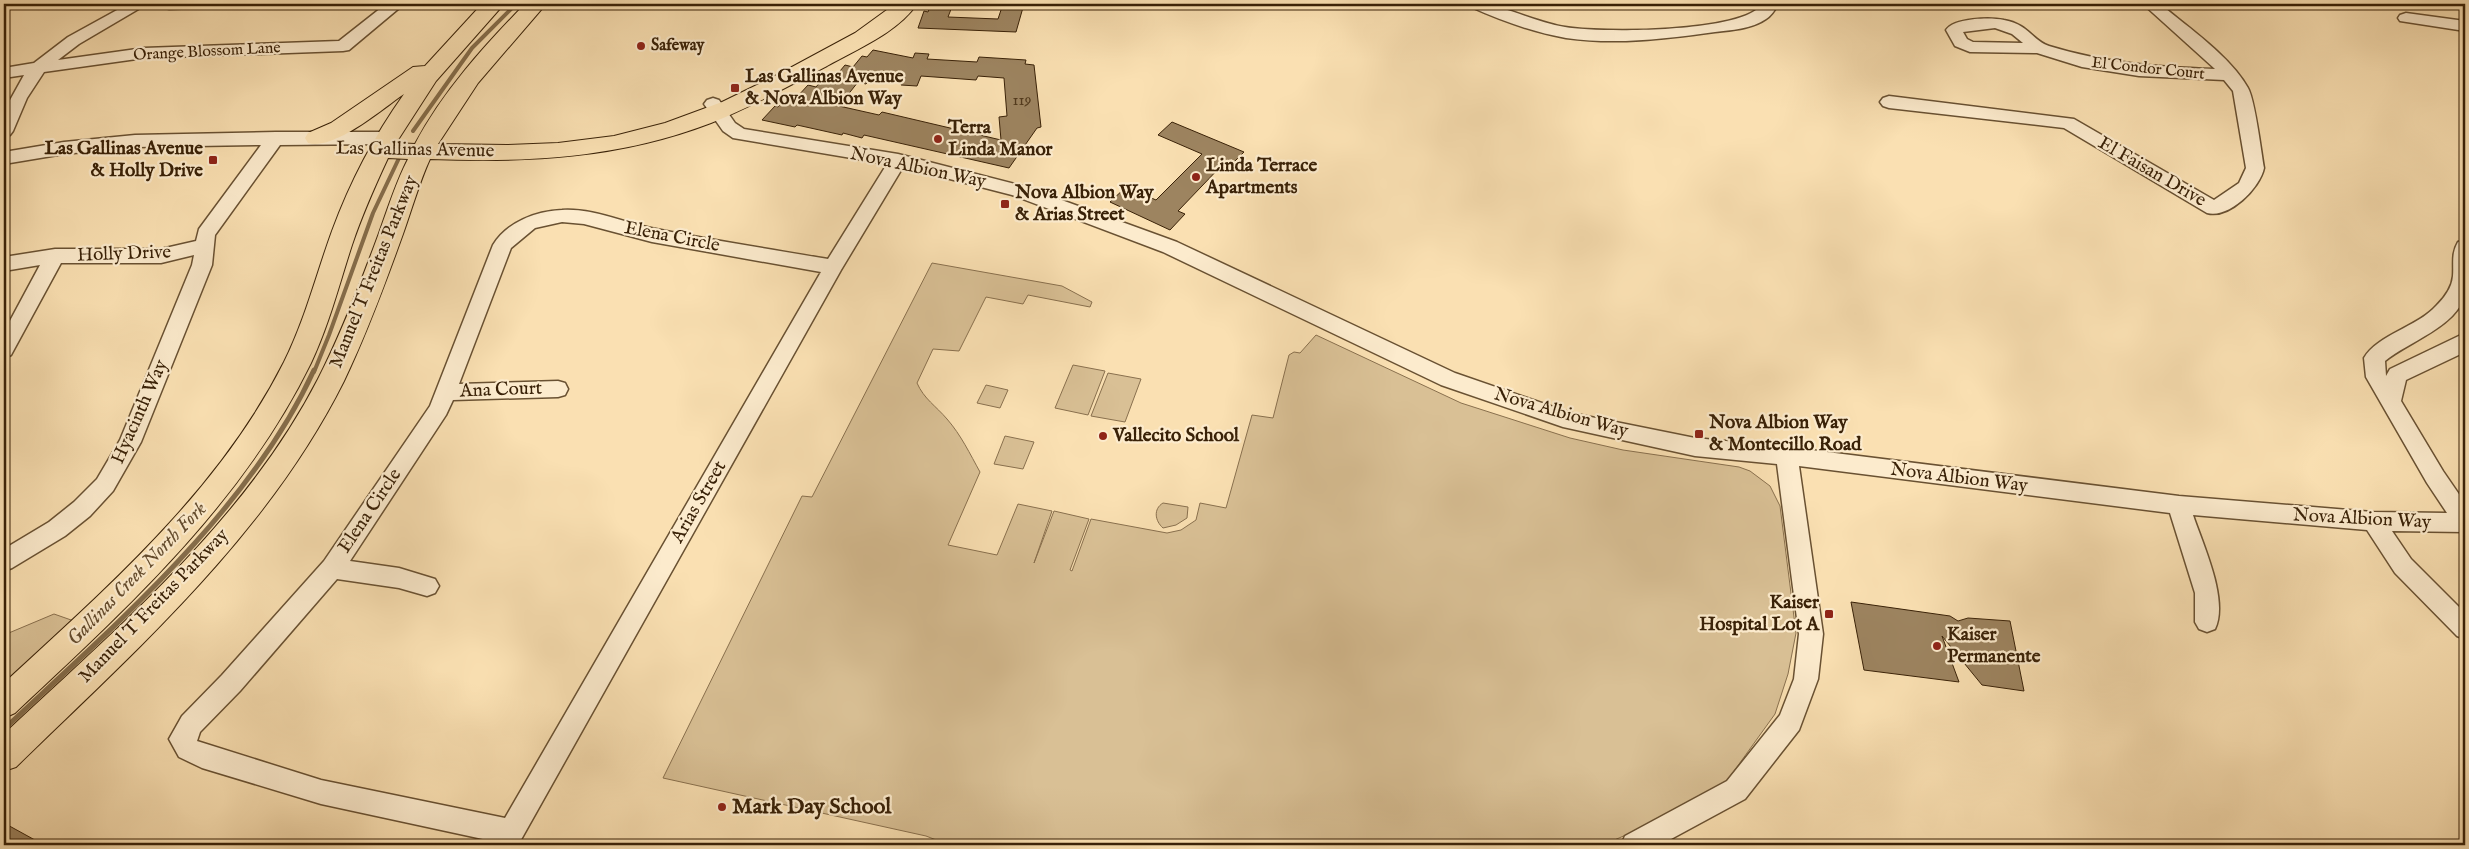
<svg xmlns="http://www.w3.org/2000/svg" width="2469" height="849" viewBox="0 0 2469 849" font-family="'IM FELL English',serif">
<rect width="100%" height="100%" fill="#fae0b2"/>
<filter id="stains"><feTurbulence type="fractalNoise" baseFrequency=".004" numOctaves="4"/><feColorMatrix values="0 0 0 0 .2 0 0 0 0 .09 0 0 0 0 .02 0 0 0 .5 -.17"/></filter>
<radialGradient id="worn" r=".72"><stop offset=".6" stop-color="#630" stop-opacity="0"/><stop offset="1" stop-color="#630" stop-opacity=".3"/></radialGradient>
<g fill="#d9c095" stroke="#89704e">
<path d="M 155,4 L 320,4 L 169,10 L 153,6 Z"/>
<path d="M 932,263 L 1062,286 L 1092,302 L 1090,307 L 1028,295 L 1023,304 L 986,297 L 959,351 L 933,349 L 917,383 C 924,399 936,406 947,419 C 961,435 970,454 980,472 L 948,545 L 997,555 L 1018,504 L 1052,511 L 1034,563 L 1054,511 L 1089,519 L 1070,570 L 1072,571 L 1091,519 L 1167,533 L 1181,530 L 1196,520 L 1200,503 L 1226,508 L 1252,415 L 1273,418 L 1289,355 L 1294,352 L 1300,353 L 1316,335 L 1461,403 L 1570,438 L 1623,450 L 1739,467 L 1750,471 L 1770,486 L 1780,506 L 1796,633 L 1788,674 L 1775,714 L 1724,785 L 1676,813 L 1603,845 L 949,845 L 926,836 L 663,778 L 802,496 L 812,497 Z"/>
<path d="M 1073,365 L 1105,371 L 1088,415 L 1055,408 Z"/>
<path d="M 1108,373 L 1141,379 L 1125,422 L 1091,416 Z"/>
<path d="M 986,385 L 1008,390 L 1000,408 L 977,403 Z"/>
<path d="M 1005,436 L 1034,442 L 1023,469 L 994,464 Z"/>
<path d="M 1163,503 L 1188,507 L 1187,518 L 1176,525 L 1163,528 C 1155,521 1153,509 1163,503 Z"/>
<path d="M 54,614 L 74,621 L 4,687 L 4,635 Z"/>
</g>
<g fill="none" stroke-linecap="round" stroke-linejoin="round">
<g stroke="#856d4b" stroke-width="4">
<path d="M 413,131 L 472,48 L 516,4"/>
<path d="M 314,372 L 329,335 L 373,213 L 400,156"/>
</g>
<path stroke="#856d4b" stroke-width="5" d="M 4,729 C 115,625 250,510 314,370"/>
</g>
<g fill="#9d8460" stroke="#392107" fill-rule="evenodd">
<path d="M 931,4 L 953,4 L 948,17 L 998,19 L 1003,4 L 1024,4 L 1016,32 L 918,28 L 924,11 L 928,12 Z"/>
<path d="M 873,50 L 913,58 L 915,53 L 929,54 L 927,59 L 977,62 L 979,57 L 1026,60 L 1025,64 L 1034,65 L 1041,127 L 1037,128 L 1009,168 L 864,135 L 862,138 L 843,133 L 842,135 L 797,125 L 795,127 L 762,120 L 775,106 L 778,107 L 789,95 L 797,97 L 808,85 L 816,87 L 826,75 L 835,77 L 845,65 L 853,67 L 862,56 L 867,57 ZM 876,73 L 904,79 L 901,85 L 917,86 L 921,76 L 976,80 L 978,76 L 1004,78 L 1007,116 L 999,117 L 1001,140 L 882,112 L 879,115 L 839,106 L 858,82 L 866,84 Z"/>
<path d="M 1172,122 L 1244,152 L 1230,166 L 1224,163 L 1178,211 L 1185,214 L 1170,230 L 1110,202 L 1126,187 L 1156,200 L 1202,154 L 1158,135 Z"/>
<path d="M 1851,602 L 1950,616 L 1958,621 L 1968,618 L 2010,621 L 2024,691 L 1982,685 L 1942,636 L 1959,682 L 1864,670 Z"/>
<path d="M 4,823 L 44,845 L 4,845 Z"/>
</g>
<g fill="none" stroke-linecap="round" stroke-linejoin="round">
<g stroke="#695132" stroke-width="3">
<g id="minor">
<path d="M 128,4 L 147,4 L 79,44 L 58,60 L 144,48 L 339,41 L 386,4 L 404,4 L 349,50 L 343,51 L 144,58 L 44,72 L 27,98 L 13,131 L 10,135 L 4,137 L 4,111 L 24,75 L 4,78 L 4,68 L 34,63 L 68,37 Z"/>
<path d="M 1469,4 C 1499,2 1533,22 1565,27 C 1598,33 1745,33 1762,4 L 1778,4 C 1775,10 1772,15 1766,19 C 1752,29 1731,30 1715,32 C 1665,39 1616,45 1566,38 C 1533,32 1502,21 1471,7 Z"/>
<path d="M 2143,4 L 2160,4 C 2189,28 2231,57 2248,88 C 2255,100 2261,151 2264,168 C 2260,188 2229,219 2207,213 L 2064,128 L 1889,108 L 1883,106 L 1880,102 L 1883,98 L 1889,96 L 2074,119 L 2214,200 L 2239,183 L 2246,168 L 2233,91 L 2224,80 L 2139,76 L 2082,67 L 2037,53 L 1970,52 L 1955,46 L 1946,30 C 1954,18 1990,17 2004,20 C 2028,24 2033,41 2049,46 C 2104,63 2158,67 2215,69 ZM 1995,28 L 2012,34 L 2023,43 L 1973,42 L 1967,39 L 1963,32 Z"/>
<path d="M 2406,13 L 2465,21 L 2465,31 L 2400,21 L 2398,18 L 2400,15 Z"/>
<path d="M 713,98 L 719,100 L 735,123 L 744,129 L 898,154 L 1023,186 L 1177,242 L 1455,373 L 1571,413 L 1695,438 L 1787,447 L 2179,496 L 2373,512 L 2447,513 L 2427,483 L 2366,377 L 2364,358 C 2377,335 2417,327 2436,306 C 2444,298 2452,288 2453,276 C 2454,263 2451,254 2458,242 L 2465,240 C 2465,255 2469,282 2465,295 C 2456,327 2408,342 2385,361 L 2386,376 L 2390,369 L 2465,333 L 2465,352 L 2406,380 L 2401,401 L 2443,471 L 2465,503 L 2465,532 L 2392,531 L 2411,559 L 2465,613 L 2465,639 L 2457,636 L 2395,573 L 2367,530 L 2193,515 C 2203,545 2229,600 2215,629 L 2207,632 L 2199,629 L 2195,622 L 2195,593 L 2170,513 L 1799,466 L 1823,634 L 1818,679 L 1799,730 L 1745,799 L 1660,845 L 1621,845 L 1625,836 L 1727,781 L 1780,715 L 1794,679 L 1799,634 L 1777,464 L 1695,456 L 1563,427 L 1441,385 L 1163,252 L 1012,195 L 903,167 L 841,270 L 518,845 L 491,845 L 492,841 L 321,804 L 202,768 L 179,757 L 169,739 L 182,716 L 222,675 L 324,561 L 430,406 L 493,245 C 507,222 536,211 562,210 C 592,208 622,222 651,228 C 710,240 769,249 828,259 L 887,164 L 733,138 L 723,131 L 704,104 L 707,100 ZM 562,222 L 584,224 L 652,242 L 821,272 L 505,818 L 321,780 L 197,741 L 200,732 L 240,691 L 337,579 L 399,588 L 427,596 L 435,593 L 439,586 L 435,579 L 399,568 L 350,561 L 446,415 L 453,400 L 558,397 L 565,395 L 568,389 L 565,383 L 558,381 L 459,384 L 511,248 L 535,228 Z"/>
<path d="M 276,132 L 386,132 L 392,134 L 395,138 L 392,142 L 386,144 L 280,145 L 215,235 L 212,265 L 141,442 L 113,491 L 90,516 L 65,536 L 12,568 L 4,571 L 4,549 L 49,522 L 74,502 L 97,479 L 120,440 L 192,265 L 194,255 L 161,263 L 61,263 L 11,355 L 4,358 L 4,332 L 40,265 L 4,271 L 4,257 L 55,249 L 161,249 L 196,241 L 199,229 L 261,145 L 135,147 L 64,154 L 4,164 L 4,152 L 64,142 L 135,135 Z"/>
</g>
</g>
<g stroke="#392107" stroke-width="2">
<path id="major" d="M 482,4 L 504,4 L 436,81 L 396,143 L 415,144 C 443,91 484,46 525,4 L 546,4 L 478,83 L 438,144 L 507,145 L 558,143 L 614,136 L 665,123 L 722,102 L 777,75 L 855,33 L 895,4 L 917,4 C 897,33 857,49 827,66 C 789,86 751,107 711,123 C 620,158 527,163 430,159 C 419,183 412,209 403,234 C 385,284 367,333 344,381 C 267,535 137,649 16,767 L 4,771 L 4,734 C 118,627 245,521 318,379 C 342,332 361,282 379,233 C 388,208 396,182 408,159 L 388,158 C 375,186 362,215 352,245 C 339,285 329,325 311,363 C 242,504 128,607 15,713 L 4,718 L 4,683 C 108,587 219,491 284,362 C 305,320 316,275 332,231 C 350,182 374,136 404,94 C 382,109 334,151 308,143 L 305,138 L 308,133 L 331,123 L 413,67 L 425,66 Z"/>
</g>
<use href="#minor" fill="#fcebcd" fill-rule="evenodd"/>
<use href="#major" fill="#fae0b2" fill-rule="evenodd"/>
</g>
<g fill="#8f2418" stroke="#fcebcd" stroke-width="2">
<circle cx="641" cy="46" r="5"/>
<rect x="730" y="83" width="10" height="10" rx="2.5"/>
<circle cx="938" cy="139" r="5"/>
<rect x="208" y="155" width="10" height="10" rx="2.5"/>
<circle cx="1196" cy="177" r="5"/>
<rect x="1000" y="199" width="10" height="10" rx="2.5"/>
<rect x="1694" y="429" width="10" height="10" rx="2.5"/>
<circle cx="1103" cy="436" r="5"/>
<rect x="1824" y="609" width="10" height="10" rx="2.5"/>
<circle cx="1937" cy="646" r="5"/>
<circle cx="722" cy="807" r="5"/>
</g>
<g text-anchor="middle" dominant-baseline="central" stroke-width="4.5" stroke-linejoin="round" paint-order="stroke">
<g font-size="16" font-weight="bold" fill="#392107" stroke="#fcebcd" text-anchor="start">
<text x="651" y="46">Safeway</text>
</g>
<g font-size="16" fill="#392107" stroke="#fcebcd">
<text transform="translate(207 52) rotate(-3)">Orange Blossom Lane</text>
<text transform="translate(2148 69) rotate(6)">El Condor Court</text>
</g>
<g font-size="16" fill="#523a1d">
<text x="1022" y="101">119</text>
</g>
<g font-size="19" font-weight="bold" fill="#392107" stroke="#fcebcd" text-anchor="start">
<text x="745" y="77">Las Gallinas Avenue<tspan x="745" dy="22">&amp; Nova Albion Way</tspan></text>
<text x="948" y="128">Terra<tspan x="948" dy="22">Linda Manor</tspan></text>
<text x="203" y="149" text-anchor="end">Las Gallinas Avenue<tspan x="203" dy="22">&amp; Holly Drive</tspan></text>
<text x="1206" y="166">Linda Terrace<tspan x="1206" dy="22">Apartments</tspan></text>
<text x="1015" y="193">Nova Albion Way<tspan x="1015" dy="22">&amp; Arias Street</tspan></text>
<text x="1709" y="423">Nova Albion Way<tspan x="1709" dy="22">&amp; Montecillo Road</tspan></text>
<text x="1113" y="436">Vallecito School</text>
<text x="1819" y="603" text-anchor="end">Kaiser<tspan x="1819" dy="22">Hospital Lot A</tspan></text>
<text x="1947" y="635">Kaiser<tspan x="1947" dy="22">Permanente</tspan></text>
</g>
<g font-size="19" fill="#392107" stroke="#fcebcd">
<text transform="translate(415 150) rotate(1)">Las Gallinas Avenue</text>
<text transform="translate(918 168) rotate(12)">Nova Albion Way</text>
<text transform="translate(2152 172) rotate(30)">El Faisan Drive</text>
<text transform="translate(672 237) rotate(11)">Elena Circle</text>
<text transform="translate(124 254) rotate(-2)">Holly Drive</text>
<text transform="translate(374 272) rotate(-68)">Manuel T Freitas Parkway</text>
<text transform="translate(501 390) rotate(-2)">Ana Court</text>
<text transform="translate(140 412) rotate(-66)">Hyacinth Way</text>
<text transform="translate(1561 413) rotate(16)">Nova Albion Way</text>
<text transform="translate(1959 478) rotate(7)">Nova Albion Way</text>
<text transform="translate(699 502) rotate(-60)">Arias Street</text>
<text transform="translate(370 511) rotate(-56)">Elena Circle</text>
<text transform="translate(2362 519) rotate(3)">Nova Albion Way</text>
<text transform="translate(154 606) rotate(-46)">Manuel T Freitas Parkway</text>
</g>
<g font-size="20" font-style="italic" fill="#654d2f" stroke="#fcebcd">
<text transform="translate(137 574) rotate(-46)">Gallinas Creek North Fork</text>
</g>
<g font-size="22" font-weight="bold" fill="#392107" stroke="#fcebcd" text-anchor="start">
<text x="732" y="807">Mark Day School</text>
</g>
</g>
<rect width="2469" height="849" fill="none" stroke="#fae0b2" stroke-width="20"/>
<rect x="5" y="5" width="2459" height="839" fill="none" stroke="#392107" stroke-width="2.5"/>
<rect x="10" y="10" width="2449" height="829" fill="none" stroke="#392107"/>
<rect width="100%" height="100%" filter="url(#stains)"/>
<rect width="100%" height="100%" fill="url(#worn)"/>
</svg>
